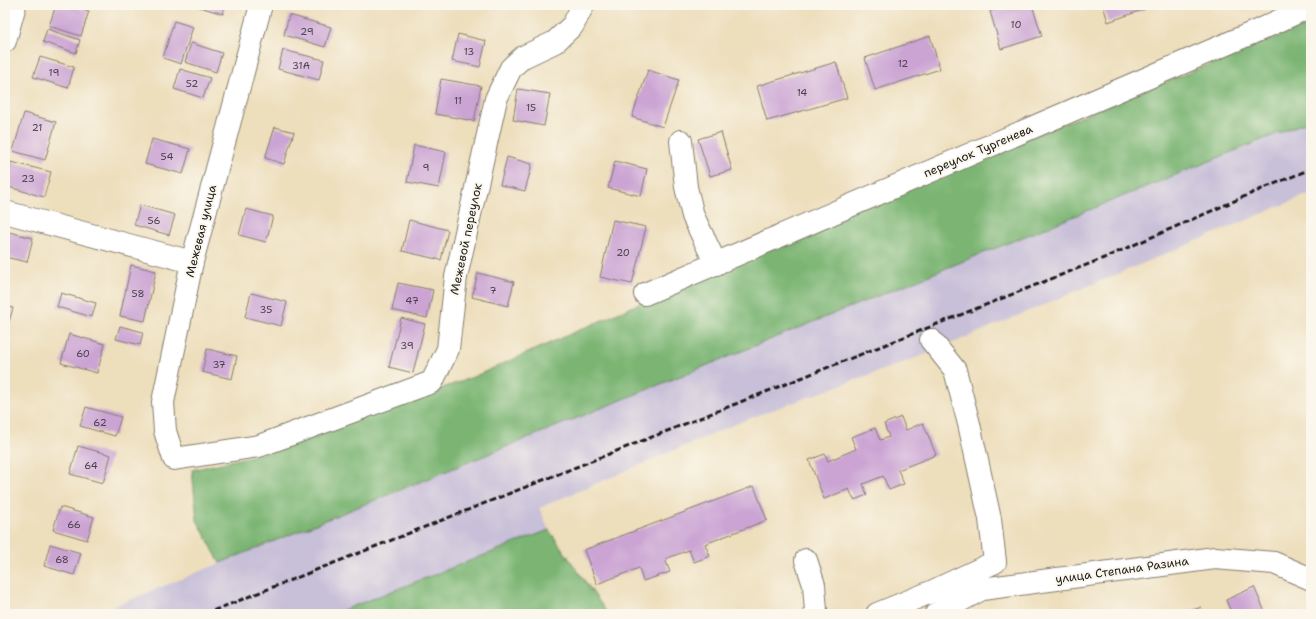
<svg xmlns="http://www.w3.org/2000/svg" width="1316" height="619" viewBox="0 0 1316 619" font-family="'Shantell Sans',sans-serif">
<rect width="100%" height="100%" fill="#fbf7ec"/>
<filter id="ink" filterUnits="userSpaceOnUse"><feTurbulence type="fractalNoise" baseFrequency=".025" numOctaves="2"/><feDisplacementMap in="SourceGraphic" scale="8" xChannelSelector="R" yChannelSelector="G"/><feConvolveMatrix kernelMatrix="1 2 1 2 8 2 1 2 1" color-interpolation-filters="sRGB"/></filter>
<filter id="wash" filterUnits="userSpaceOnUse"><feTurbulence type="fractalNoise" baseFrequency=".012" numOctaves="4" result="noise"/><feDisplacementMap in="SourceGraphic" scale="16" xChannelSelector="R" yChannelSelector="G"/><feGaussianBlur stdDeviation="0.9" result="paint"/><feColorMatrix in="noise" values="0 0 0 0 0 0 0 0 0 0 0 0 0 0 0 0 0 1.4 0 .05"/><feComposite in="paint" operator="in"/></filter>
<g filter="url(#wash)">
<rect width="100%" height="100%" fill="#eddebc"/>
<path fill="#c8bfd8" d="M 1311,120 L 1311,193 L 924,355 L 745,420 L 539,508 L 549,530 L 333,614 L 95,614 Z"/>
<g fill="#7bb573" stroke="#4c6848">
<path d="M 1311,23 L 1311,120 L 220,563 L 197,520 L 192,470 L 264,453 L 473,377 L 863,205 Z"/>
<path d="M 549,530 L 608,614 L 333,614 Z"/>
</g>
<g id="blocks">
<g fill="#cba4d4">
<path d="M 56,5 L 69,5 L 89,11 L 81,36 L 49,26 Z"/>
<path d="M 193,5 L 225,5 L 223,14 Z"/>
<path d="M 1010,5 L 1032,5 L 1042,36 L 1001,49 L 990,11 Z"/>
<path d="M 1103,5 L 1143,5 L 1145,9 L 1108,22 Z"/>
<path d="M 289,15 L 331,27 L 325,47 L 284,35 Z"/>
<path d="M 174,21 L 193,27 L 181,64 L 163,58 Z"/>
<path d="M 47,29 L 80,40 L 76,53 L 43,42 Z"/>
<path d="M 458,34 L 486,41 L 480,67 L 452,61 Z"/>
<path d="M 930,36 L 940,69 L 875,90 L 865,58 Z"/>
<path d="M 191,43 L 222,53 L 216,72 L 185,62 Z"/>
<path d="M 283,50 L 324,60 L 319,80 L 278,69 Z"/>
<path d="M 40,57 L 74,67 L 68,88 L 33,77 Z"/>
<path d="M 836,62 L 847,98 L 767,121 L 757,86 Z"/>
<path d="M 180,69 L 210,78 L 203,98 L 174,89 Z"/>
<path d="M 648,70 L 679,80 L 663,127 L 632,117 Z"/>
<path d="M 441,79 L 481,86 L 474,121 L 435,114 Z"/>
<path d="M 518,89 L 550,94 L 544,126 L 513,120 Z"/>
<path d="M 24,113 L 56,122 L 45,160 L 13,151 Z"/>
<path d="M 275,127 L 294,132 L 284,164 L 265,158 Z"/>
<path d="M 721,132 L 732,170 L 710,176 L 698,139 Z"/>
<path d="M 152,139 L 190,149 L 183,174 L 145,164 Z"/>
<path d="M 414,145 L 446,152 L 439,188 L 407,182 Z"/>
<path d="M 507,157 L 532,164 L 525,191 L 500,185 Z"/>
<path d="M 615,161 L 647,169 L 641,196 L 608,188 Z"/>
<path d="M 11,162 L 51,172 L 44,197 L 5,186 Z"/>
<path d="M 140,205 L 175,215 L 169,235 L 134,225 Z"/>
<path d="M 246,209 L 273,216 L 266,242 L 239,235 Z"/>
<path d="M 409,220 L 448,230 L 441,260 L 402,251 Z"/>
<path d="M 613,220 L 646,227 L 632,284 L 600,277 Z"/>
<path d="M 5,231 L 33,238 L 27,262 L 5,257 Z"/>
<path d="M 131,265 L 156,271 L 145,321 L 120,316 Z"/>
<path d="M 478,273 L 514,282 L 508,306 L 472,297 Z"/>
<path d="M 398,283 L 433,290 L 427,318 L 392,310 Z"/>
<path d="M 61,293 L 96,303 L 92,317 L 57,307 Z"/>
<path d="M 251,293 L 287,302 L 281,326 L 245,317 Z"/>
<path d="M 5,306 L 13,308 L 6,332 L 5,332 Z"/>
<path d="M 401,318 L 425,324 L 413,373 L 389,367 Z"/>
<path d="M 120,326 L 143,332 L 140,345 L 116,339 Z"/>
<path d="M 69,334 L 105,344 L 97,373 L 61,363 Z"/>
<path d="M 207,349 L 237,356 L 232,379 L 202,372 Z"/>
<path d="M 86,407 L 121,417 L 115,436 L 80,426 Z"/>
<path d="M 901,417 L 906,430 L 923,423 L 936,455 L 898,470 L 904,484 L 889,490 L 883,476 L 863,484 L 867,495 L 854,500 L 849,489 L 824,499 L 809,460 L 825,454 L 828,461 L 856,449 L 851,437 L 875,428 L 880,440 L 889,437 L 884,424 Z"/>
<path d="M 78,446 L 111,455 L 103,483 L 70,474 Z"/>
<path d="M 754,486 L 767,520 L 705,544 L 710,556 L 694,562 L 689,550 L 665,559 L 670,572 L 643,581 L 639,568 L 597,584 L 584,550 Z"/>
<path d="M 60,507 L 94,517 L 87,540 L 53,530 Z"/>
<path d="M 50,544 L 81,553 L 74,575 L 44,566 Z"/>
<path d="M 1254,587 L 1266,614 L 1232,614 L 1226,600 Z"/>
<path d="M 1201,607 L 1204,614 L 1185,614 Z"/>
</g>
</g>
</g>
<g filter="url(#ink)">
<use href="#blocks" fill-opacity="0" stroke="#847d6c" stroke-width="1"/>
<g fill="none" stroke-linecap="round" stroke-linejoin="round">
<g stroke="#847d6c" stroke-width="24">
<g id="minor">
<path d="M 261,5 L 192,262 L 163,402 L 165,431 L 174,459 L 259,446 L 432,382 L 448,349 L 456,277 L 496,99 L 511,68 L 523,57 L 555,42 L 573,25 L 583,5"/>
<path d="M 5,41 L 15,5"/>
<path d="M 681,141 L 686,187 L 693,216 L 716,264"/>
<path d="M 5,212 L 192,262"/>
<path d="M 645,294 L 1259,30 L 1311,6"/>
<path d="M 806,560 L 814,585 L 816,611 L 814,614"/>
<path d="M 877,614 L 931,592 L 995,562 L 990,519 L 969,424 L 955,370 L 931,340"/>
<path d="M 936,614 L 982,589 L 1215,558 L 1274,563 L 1311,579"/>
</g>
</g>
<use href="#minor" stroke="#fff" stroke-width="22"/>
<path stroke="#1c1c1c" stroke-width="3" stroke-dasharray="6 3" stroke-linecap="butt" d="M 205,614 L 1104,258 L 1264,188 L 1311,169"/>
</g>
</g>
<g text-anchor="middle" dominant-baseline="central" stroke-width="4" stroke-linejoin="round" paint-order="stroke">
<g font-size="10" fill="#483e4a">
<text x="1016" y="24">10</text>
<text x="307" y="31">29</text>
<text x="469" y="51">13</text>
<text x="903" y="63">12</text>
<text x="301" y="65">31А</text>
<text x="54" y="72">19</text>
<text x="192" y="83">52</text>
<text x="802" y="92">14</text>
<text x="458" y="100">11</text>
<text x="531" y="107">15</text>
<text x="37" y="127">21</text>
<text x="167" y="156">54</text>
<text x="426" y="167">9</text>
<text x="28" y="178">23</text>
<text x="154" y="220">56</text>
<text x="623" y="252">20</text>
<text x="493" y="290">7</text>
<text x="138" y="293">58</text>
<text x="412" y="300">47</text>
<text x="266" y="309">35</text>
<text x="407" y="345">39</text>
<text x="83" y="353">60</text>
<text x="219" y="364">37</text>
<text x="100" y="422">62</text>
<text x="91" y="465">64</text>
<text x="74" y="524">66</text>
<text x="62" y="559">68</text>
</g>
<g font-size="12" fill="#1c1c1c" stroke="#fbf7ec">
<text transform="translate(978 151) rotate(-23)">переулок Тургенева</text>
<text transform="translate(201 231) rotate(-76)">Межевая улица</text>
<text transform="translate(466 239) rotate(-78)">Межевой переулок</text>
<text transform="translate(1122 570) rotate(-8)">улица Степана Разина</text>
</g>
</g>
<rect width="1316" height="619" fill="none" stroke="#fbf7ec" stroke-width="20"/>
</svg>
